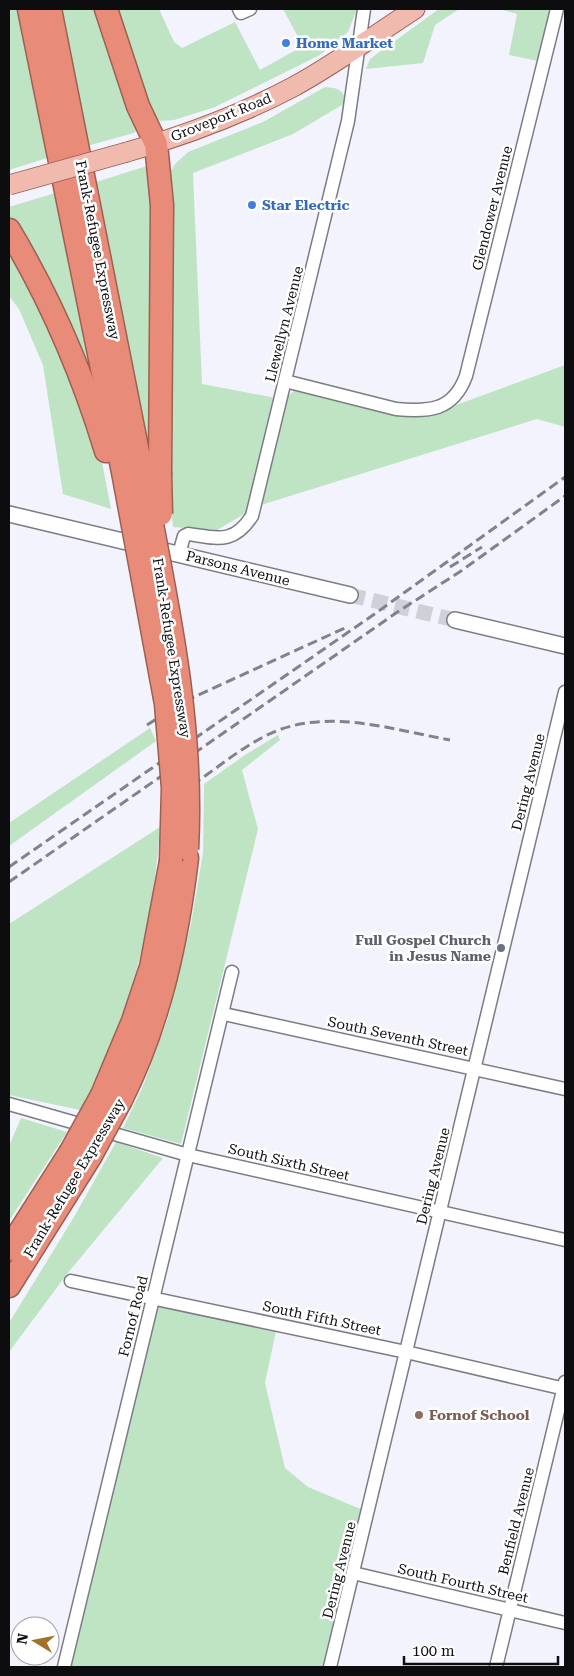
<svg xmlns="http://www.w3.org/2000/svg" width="574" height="1676" viewBox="0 0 574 1676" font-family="'Roboto Serif',serif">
<rect width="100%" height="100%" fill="#f2f3fc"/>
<g fill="#bfe4c4">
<path d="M 9,9 L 19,9 L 47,158 L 9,170 Z"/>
<path d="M 61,9 L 99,9 L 138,130 L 134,133 L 87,146 Z"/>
<path d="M 112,9 L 159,9 L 174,42 L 182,48 L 235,22 L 260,70 L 303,46 L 283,9 L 357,9 L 348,32 L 320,55 L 215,107 L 174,120 L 160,121 L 143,108 Z"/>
<path d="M 439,9 L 459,9 L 435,25 L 423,63 L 366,69 L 370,59 Z"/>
<path d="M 499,9 L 551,9 L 538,61 L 509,55 L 517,14 Z"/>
<path d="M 325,87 C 338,88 342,89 347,102 L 293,134 L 193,173 L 202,384 L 276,398 L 246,513 L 217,530 L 173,527 L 166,436 L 169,175 L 175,164 L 188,152 L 263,122 Z"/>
<path d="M 150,165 L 154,218 L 149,463 L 96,182 Z"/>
<path d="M 55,193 L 96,391 L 9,215 L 9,207 Z"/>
<path d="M 9,241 L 83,404 L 102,462 L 111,509 L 63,494 L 43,365 L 19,309 L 9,296 Z"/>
<path d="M 565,365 L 565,427 L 537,419 L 261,505 L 287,397 L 297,388 L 429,415 Z"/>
<path d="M 150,728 L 156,741 L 9,846 L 9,823 Z"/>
<path d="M 278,735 L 280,740 L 242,770 L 258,829 L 181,1144 L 123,1128 L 143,1086 L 168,1018 L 191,924 L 203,853 L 204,784 L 245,755 Z"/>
<path d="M 160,827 C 153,928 129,1020 80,1110 L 9,1095 L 9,924 Z"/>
<path d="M 21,1118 L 67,1132 L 9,1221 L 9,1146 Z"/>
<path d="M 116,1142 L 163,1158 L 67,1274 L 9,1352 L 9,1323 L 74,1217 Z"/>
<path d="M 157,1304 L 276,1331 L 265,1383 L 285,1468 L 308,1487 L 363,1510 L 324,1667 L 69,1667 Z"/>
</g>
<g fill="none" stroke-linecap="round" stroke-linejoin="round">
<path stroke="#d0d0d9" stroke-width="15" stroke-dasharray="15 8" stroke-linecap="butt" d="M 350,595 L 455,620"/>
<g stroke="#7b7c84" stroke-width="15">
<g id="minor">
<path d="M 239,9 L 241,13 L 250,9"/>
<path d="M 285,381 L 396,409 C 429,412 453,411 466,376 L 557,9"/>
<path d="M 179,554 L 184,536 L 188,534 C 217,538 233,545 252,516 L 348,121 L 364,9"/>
<path d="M 224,1014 L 565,1089"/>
<path d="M 9,1104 L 188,1155 L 565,1240"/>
<path d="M 71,1281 L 406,1352 L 565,1389"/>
<path d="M 353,1573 L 565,1623"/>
<path d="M 64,1667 L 232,972"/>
<path d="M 330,1667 L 565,692"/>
<path d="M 496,1667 L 565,1382"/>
</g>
</g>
<g stroke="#7b7c84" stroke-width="18">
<g id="tertiary">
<path d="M 9,514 L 350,595"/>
<path d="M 455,620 L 565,646"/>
</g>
</g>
<g stroke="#9b6054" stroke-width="21">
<path id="primary" d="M 127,152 C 183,136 242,114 293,87 C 335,64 375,35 415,9"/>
</g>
<g stroke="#9b6054" stroke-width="25">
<g id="motorway">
<path d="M 29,9 L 123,472"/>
<path d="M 50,9 L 142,473"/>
<path d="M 106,9 L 138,106 L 156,144 L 162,205 L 160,473"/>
<path d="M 9,230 C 51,300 82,372 106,451"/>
<path d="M 102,1095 L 133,1021 L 151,967 L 171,861"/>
<path d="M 121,1100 C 159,1024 177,942 187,858"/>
<path d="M 9,1249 L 70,1153"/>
<path d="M 9,1286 L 90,1157"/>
</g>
</g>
<use href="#minor" stroke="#fff" stroke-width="12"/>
<use href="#tertiary" stroke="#fff" stroke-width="15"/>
<use href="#primary" stroke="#f1baaf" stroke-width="19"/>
<use href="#motorway" stroke="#e88c79" stroke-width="22"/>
<g stroke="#828289" stroke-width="3" stroke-dasharray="10 5" stroke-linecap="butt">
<path d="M 450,567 L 482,547"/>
<path d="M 147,725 L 183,702 L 347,627"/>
<path d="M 192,785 C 219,767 245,744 276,731 C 332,709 394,730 450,740"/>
<path d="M 9,867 L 376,613 L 565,477"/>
<path d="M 9,882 L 396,613 L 461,571 L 565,496"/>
</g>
<g stroke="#9b6054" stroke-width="21" stroke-linecap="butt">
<path id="primary-bridge" d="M 9,185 L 127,152"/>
</g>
<g stroke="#9b6054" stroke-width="25" stroke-linecap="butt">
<g id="motorway-bridge">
<path d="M 123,472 L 166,704 L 173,788 L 171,861"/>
<path d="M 142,473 C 166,598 194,721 187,849"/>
<path d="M 160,473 L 161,514"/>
<path d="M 70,1153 L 102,1095"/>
<path d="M 90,1157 L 121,1100"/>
</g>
</g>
<use href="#primary-bridge" stroke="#f1baaf" stroke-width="19"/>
<use href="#motorway-bridge" stroke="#e88c79" stroke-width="22"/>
</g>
<g fill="#3f7fe0" stroke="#fff" stroke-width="2">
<circle cx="286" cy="43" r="5"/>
<circle cx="252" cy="205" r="5"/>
</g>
<circle fill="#6b7280" stroke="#fff" stroke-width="2" cx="501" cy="948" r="5"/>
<circle fill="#8d6e63" stroke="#fff" stroke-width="2" cx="419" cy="1415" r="5"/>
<g text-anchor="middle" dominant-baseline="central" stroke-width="5" stroke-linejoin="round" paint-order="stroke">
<g font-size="14" font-weight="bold" fill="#366cbe" stroke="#fff" text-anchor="start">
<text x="296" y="43">Home Market</text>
<text x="262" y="205">Star Electric</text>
</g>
<g font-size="14" fill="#0d0d10" stroke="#fff">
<text transform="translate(221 117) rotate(-22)">Groveport Road</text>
<text transform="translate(492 208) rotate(-76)">Glendower Avenue</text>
<text transform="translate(98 250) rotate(79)">Frank-Refugee Expressway</text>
<text transform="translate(284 324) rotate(-76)">Llewellyn Avenue</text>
<text transform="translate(238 568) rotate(14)">Parsons Avenue</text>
<text transform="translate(172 648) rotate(81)">Frank-Refugee Expressway</text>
<text transform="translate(528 782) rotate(-76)">Dering Avenue</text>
<text transform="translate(398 1036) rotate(12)">South Seventh Street</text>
<text transform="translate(289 1162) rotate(13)">South Sixth Street</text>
<text transform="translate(433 1176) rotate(-76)">Dering Avenue</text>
<text transform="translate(74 1178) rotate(-59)">Frank-Refugee Expressway</text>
<text transform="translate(133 1316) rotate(-76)">Fornof Road</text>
<text transform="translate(322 1318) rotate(12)">South Fifth Street</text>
<text transform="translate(516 1521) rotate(-76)">Benfield Avenue</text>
<text transform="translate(339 1570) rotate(-76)">Dering Avenue</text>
<text transform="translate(463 1583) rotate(13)">South Fourth Street</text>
</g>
<g font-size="14" font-weight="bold" fill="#5b616d" stroke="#fff" text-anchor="end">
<text x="491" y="940">Full Gospel Church<tspan x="491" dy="16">in Jesus Name</tspan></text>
</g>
<g font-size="14" font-weight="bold" fill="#785e54" stroke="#fff" text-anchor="start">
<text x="429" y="1415">Fornof School</text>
</g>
</g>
<rect width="574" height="1676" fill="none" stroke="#0d0d10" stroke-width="20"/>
<g transform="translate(35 1641) rotate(280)"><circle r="24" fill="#ffffff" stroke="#9e9e9f"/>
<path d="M0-4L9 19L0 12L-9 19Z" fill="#a27126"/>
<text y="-8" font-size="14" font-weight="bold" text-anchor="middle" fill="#0d0d10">N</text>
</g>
<path d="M404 1656v8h154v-8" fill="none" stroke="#0d0d10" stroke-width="2.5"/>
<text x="412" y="1656" font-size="15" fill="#0d0d10" stroke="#ffffff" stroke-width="4" paint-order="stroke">100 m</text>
</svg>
